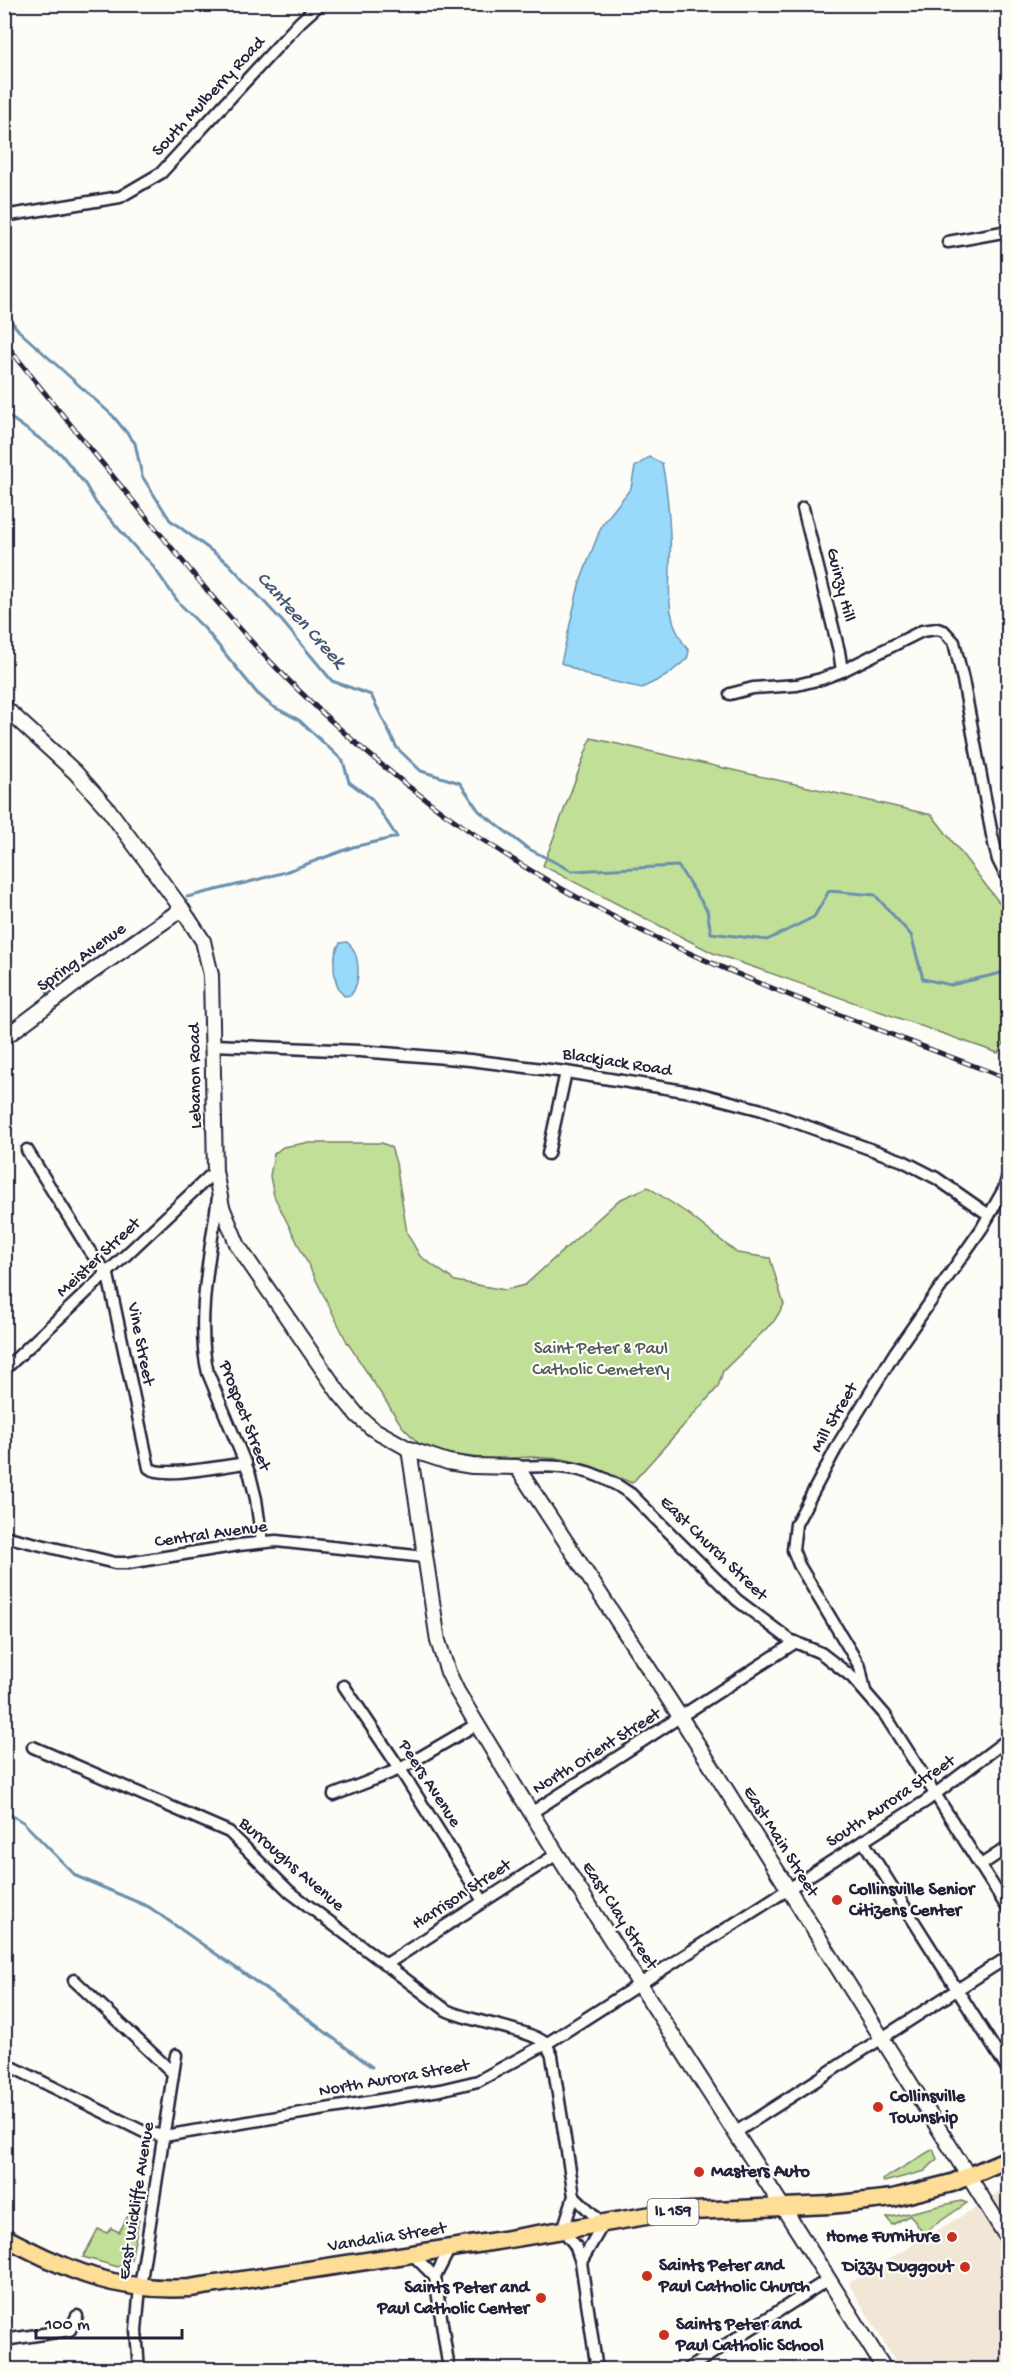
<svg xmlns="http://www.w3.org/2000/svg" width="1013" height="2374" viewBox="0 0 1013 2374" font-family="'Gochi Hand',sans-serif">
<rect width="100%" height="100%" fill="#fdfcf7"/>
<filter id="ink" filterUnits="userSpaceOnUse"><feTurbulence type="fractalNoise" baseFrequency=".0167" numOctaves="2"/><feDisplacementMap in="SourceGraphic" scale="12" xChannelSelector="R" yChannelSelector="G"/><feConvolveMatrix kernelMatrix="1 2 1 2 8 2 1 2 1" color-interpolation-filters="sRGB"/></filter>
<g filter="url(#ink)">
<path fill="#f2e7d7" d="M 1008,2185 L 1008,2369 L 900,2369 L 849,2284 L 850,2282 L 975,2208 Z"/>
<g fill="#c2df97" stroke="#728069" stroke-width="1.5">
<path d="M 591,738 L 932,815 L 1008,914 L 1008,1037 L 998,1053 L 713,953 L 543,866 Z"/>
<path d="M 305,1143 L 382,1143 L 391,1147 L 396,1163 L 407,1233 L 420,1256 L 455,1281 L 505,1290 L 525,1285 L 619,1200 L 648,1187 L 687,1213 L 737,1253 L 770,1258 L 784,1305 L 774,1321 L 723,1371 L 718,1387 L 632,1483 L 588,1465 L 563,1459 L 532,1457 L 490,1459 L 446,1454 L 421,1446 L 402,1426 L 347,1342 L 274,1196 L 270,1176 L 274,1154 L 283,1147 Z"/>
<path d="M 933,2149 L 937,2159 L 925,2171 L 884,2182 L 882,2180 Z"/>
<path d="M 961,2201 L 967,2203 L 923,2233 L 910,2215 L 892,2225 L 887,2218 Z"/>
<path d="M 129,2214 L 139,2220 L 131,2260 L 118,2267 L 83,2257 L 98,2229 L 107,2233 L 111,2228 L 119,2232 Z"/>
</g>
<g fill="#99dafb" stroke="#6990ae" stroke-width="1.5">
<path d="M 649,457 L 662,463 C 667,487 669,512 670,536 C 673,579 659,614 689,651 L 687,659 L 666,676 L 642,688 L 592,677 L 561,663 L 579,585 L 591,553 L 602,525 L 631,488 L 635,467 Z"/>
<path d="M 347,942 C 361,953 361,982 351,995 L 344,996 C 332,983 331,957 340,943 Z"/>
</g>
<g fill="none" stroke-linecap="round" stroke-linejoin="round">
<g stroke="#6990ae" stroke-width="3">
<path d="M 4,312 L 19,331 L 113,416 L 135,443 L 142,476 L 170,520 L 228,563 L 282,621 L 332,681 L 371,695 L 397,748 L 421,771 L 460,783 L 479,811 L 527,848 L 572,871 L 678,866 L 707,910 L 711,933 L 767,940 L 814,917 L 829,891 L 875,895 L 911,935 L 923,979 L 951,985 L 1001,973 L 1008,976"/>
<path d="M 4,413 L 61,454 L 85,484 L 96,503 L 140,553 L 150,562 L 179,603 L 205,629 L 257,693 L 272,706 L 299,720 L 343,761 L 349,782 L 372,799 L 397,837 L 353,847 L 285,872 L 249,882 L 187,897"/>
<path d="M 47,993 L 171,907"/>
<path d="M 4,1811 L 23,1822 L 76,1876 L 149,1907 L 289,2005 L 372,2067"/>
</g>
<g stroke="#22223b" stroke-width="15">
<g id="street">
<path d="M 4,216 L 120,197 L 161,173 L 300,22 L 320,4"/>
<path d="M 948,242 L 1008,231"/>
<path d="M 803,508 L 839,651 L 842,671"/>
<path d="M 730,694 L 753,688 L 797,685 L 821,679 L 842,671 L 922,631 L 937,629 L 944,631 L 954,642 L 963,680 L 992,835 L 998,860 L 1008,880"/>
<path d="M 213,1045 L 360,1051 L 470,1060 L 566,1072 L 697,1093 L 762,1110 L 903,1161 L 936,1178 L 989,1215"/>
<path d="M 27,1150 L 89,1250 L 108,1275 L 149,1468 C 162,1479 227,1465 246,1463"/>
<path d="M 548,1154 L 566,1072"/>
<path d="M 218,1197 C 211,1249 195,1322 208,1373 L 250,1475 L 256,1499 L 262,1542"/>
<path d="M 4,1370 L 215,1171"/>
<path d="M 517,1467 C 563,1464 592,1467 631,1494 L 737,1600 L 790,1640 L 821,1653 L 852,1677 L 885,1715 L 1008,1909"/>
<path d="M 4,1536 L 115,1563 L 128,1563 L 239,1545 L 276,1541 L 425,1557"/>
<path d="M 344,1686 L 400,1769 L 483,1901"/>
<path d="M 865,1691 L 860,1667 L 799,1565 L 793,1550 L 796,1524 L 839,1443 L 896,1351 L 982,1228 L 1004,1189 L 1008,1175"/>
<path d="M 33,1747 L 229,1832 L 290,1892 L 446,2010 C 470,2022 529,2029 545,2043 C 548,2046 550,2052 552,2056 L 574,2196 L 563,2230 L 575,2245 L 581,2262 L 597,2370"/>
<path d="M 334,1795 L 400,1769 L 477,1724"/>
<path d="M 531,1813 L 796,1642"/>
<path d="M 863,1841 L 1008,2070"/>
<path d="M 981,1865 L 1008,1847"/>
<path d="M 385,1965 L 557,1854"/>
<path d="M 74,1980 L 173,2073"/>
<path d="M 4,2063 L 144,2132 L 164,2136 L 440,2090 L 478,2081 L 546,2044 L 926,1801 L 1008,1739"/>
<path d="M 736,2132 L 1008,1957"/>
<path d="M 574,2196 L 603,2224 L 581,2262"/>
<path d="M 412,2254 L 435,2277"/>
<path d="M 435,2277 L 449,2370"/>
<path d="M 435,2277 L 450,2248"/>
<path d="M 4,2340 L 70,2330 L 77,2316"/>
<path d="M 139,2370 L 136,2330 L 140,2287 L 176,2055"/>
<path d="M 686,2370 L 829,2279"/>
</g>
</g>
<g stroke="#22223b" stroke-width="18">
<g id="secondary">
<path d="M 4,707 L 75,772 L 108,809 L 182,909 L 203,941 L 211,975 L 215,1171 L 222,1207 L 238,1246 L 339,1393 L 358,1416 L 373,1429 L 409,1449 L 448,1462 L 472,1466 L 517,1467 L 681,1718 L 1008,2239"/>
<path d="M 4,1038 L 90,973 L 182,909"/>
<path d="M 409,1449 L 438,1641 L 448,1672 L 457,1691 C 594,1921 745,2142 885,2370"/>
</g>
</g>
<g stroke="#22223b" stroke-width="21">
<path id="primary" d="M 4,2237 C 70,2271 114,2292 190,2288 L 503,2240 L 670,2212 L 830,2205 L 893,2198 L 952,2183 L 1008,2159"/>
</g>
<use href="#street" stroke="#fdfcf7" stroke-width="10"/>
<use href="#secondary" stroke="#fdfcf7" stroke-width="14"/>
<use href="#primary" stroke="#fedd96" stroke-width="16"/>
<g stroke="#22223b" stroke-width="5">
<path id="rail" d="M 4,341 C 44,394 87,444 129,496 C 172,548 215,602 261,652 C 344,740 441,818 545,879 C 690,965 852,1018 1008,1079"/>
</g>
<use href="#rail" stroke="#fdfcf7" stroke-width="3" stroke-dasharray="9" stroke-linecap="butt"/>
</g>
</g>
<g fill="#c8321e" stroke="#fdfcf7" stroke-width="2">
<circle cx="837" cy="1900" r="6"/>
<circle cx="878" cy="2107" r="6"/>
<circle cx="699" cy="2172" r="6"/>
<circle cx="952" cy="2237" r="6"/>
<circle cx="965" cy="2267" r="6"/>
<circle cx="647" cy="2276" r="6"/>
<circle cx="541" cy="2298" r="6"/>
<circle cx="664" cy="2335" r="6"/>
</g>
<g text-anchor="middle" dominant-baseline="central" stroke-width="4.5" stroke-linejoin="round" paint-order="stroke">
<rect fill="#fdfcf7" stroke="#646373" stroke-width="1.5" x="647.5" y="2199" width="51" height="26" rx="4.5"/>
<g font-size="16" font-weight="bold" fill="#22223b">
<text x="673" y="2212">IL 159</text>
</g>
<g font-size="18" fill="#22223b" stroke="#fdfcf7">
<text transform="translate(209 97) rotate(-47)">South Mulberry Road</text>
<text transform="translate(840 585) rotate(76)">Guinzy Hill</text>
<text transform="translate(82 958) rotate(-36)">Spring Avenue</text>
<text transform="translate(617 1063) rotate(9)">Blackjack Road</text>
<text transform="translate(196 1076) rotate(-91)">Lebanon Road</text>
<text transform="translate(99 1258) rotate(-43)">Meister Street</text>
<text transform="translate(140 1344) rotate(79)">Vine Street</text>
<text transform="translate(244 1416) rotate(69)">Prospect Street</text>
<text transform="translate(835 1418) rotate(-60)">Mill Street</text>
<text transform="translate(211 1535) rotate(-8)">Central Avenue</text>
<text transform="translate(713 1549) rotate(44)">East Church Street</text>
<text transform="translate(597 1752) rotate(-32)">North Orient Street</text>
<text transform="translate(429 1784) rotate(57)">Peers Avenue</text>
<text transform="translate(891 1802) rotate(-34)">South Aurora Street</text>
<text transform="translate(780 1842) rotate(58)">East Main Street</text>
<text transform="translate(291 1865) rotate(41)">Burroughs Avenue</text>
<text transform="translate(462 1895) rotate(-33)">Harrison Street</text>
<text transform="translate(619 1916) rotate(57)">East Clay Street</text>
<text transform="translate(394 2079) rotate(-10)">North Aurora Street</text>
<text transform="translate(137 2201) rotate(-81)">East Wickliffe Avenue</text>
<text transform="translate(387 2238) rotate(-9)">Vandalia Street</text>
</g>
<g font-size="18" fill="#525b57" stroke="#fdfcf7">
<text x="601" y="1349">Saint Peter &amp; Paul<tspan x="601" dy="21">Catholic Cemetery</tspan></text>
</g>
<g font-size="18" font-weight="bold" fill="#22223b" stroke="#fdfcf7" text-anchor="start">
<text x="849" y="1890">Collinsville Senior<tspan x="849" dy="21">Citizens Center</tspan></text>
<text x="890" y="2097">Collinsville<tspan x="890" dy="21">Township</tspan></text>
<text x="711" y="2172">Masters Auto</text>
<text x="940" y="2237" text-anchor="end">Home Furniture</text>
<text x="659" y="2266">Saints Peter and<tspan x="659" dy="21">Paul Catholic Church</tspan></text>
<text x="953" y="2267" text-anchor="end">Dizzy Duggout</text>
<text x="529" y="2288" text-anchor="end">Saints Peter and<tspan x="529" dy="21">Paul Catholic Center</tspan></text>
<text x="676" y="2325">Saints Peter and<tspan x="676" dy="21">Paul Catholic School</tspan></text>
</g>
<g font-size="20" font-style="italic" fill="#465975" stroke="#fdfcf7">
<text transform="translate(300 621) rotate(48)">Canteen Creek</text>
</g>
</g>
<rect width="1013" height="2374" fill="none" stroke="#fdfcf7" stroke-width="24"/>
<rect x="12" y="12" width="989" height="2350" fill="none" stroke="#22223b" stroke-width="2" filter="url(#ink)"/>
<path d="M36 2329v9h146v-9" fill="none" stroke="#22223b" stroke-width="3"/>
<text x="45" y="2329" font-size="18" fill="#22223b" stroke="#fdfcf7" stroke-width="4.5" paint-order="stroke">100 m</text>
</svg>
